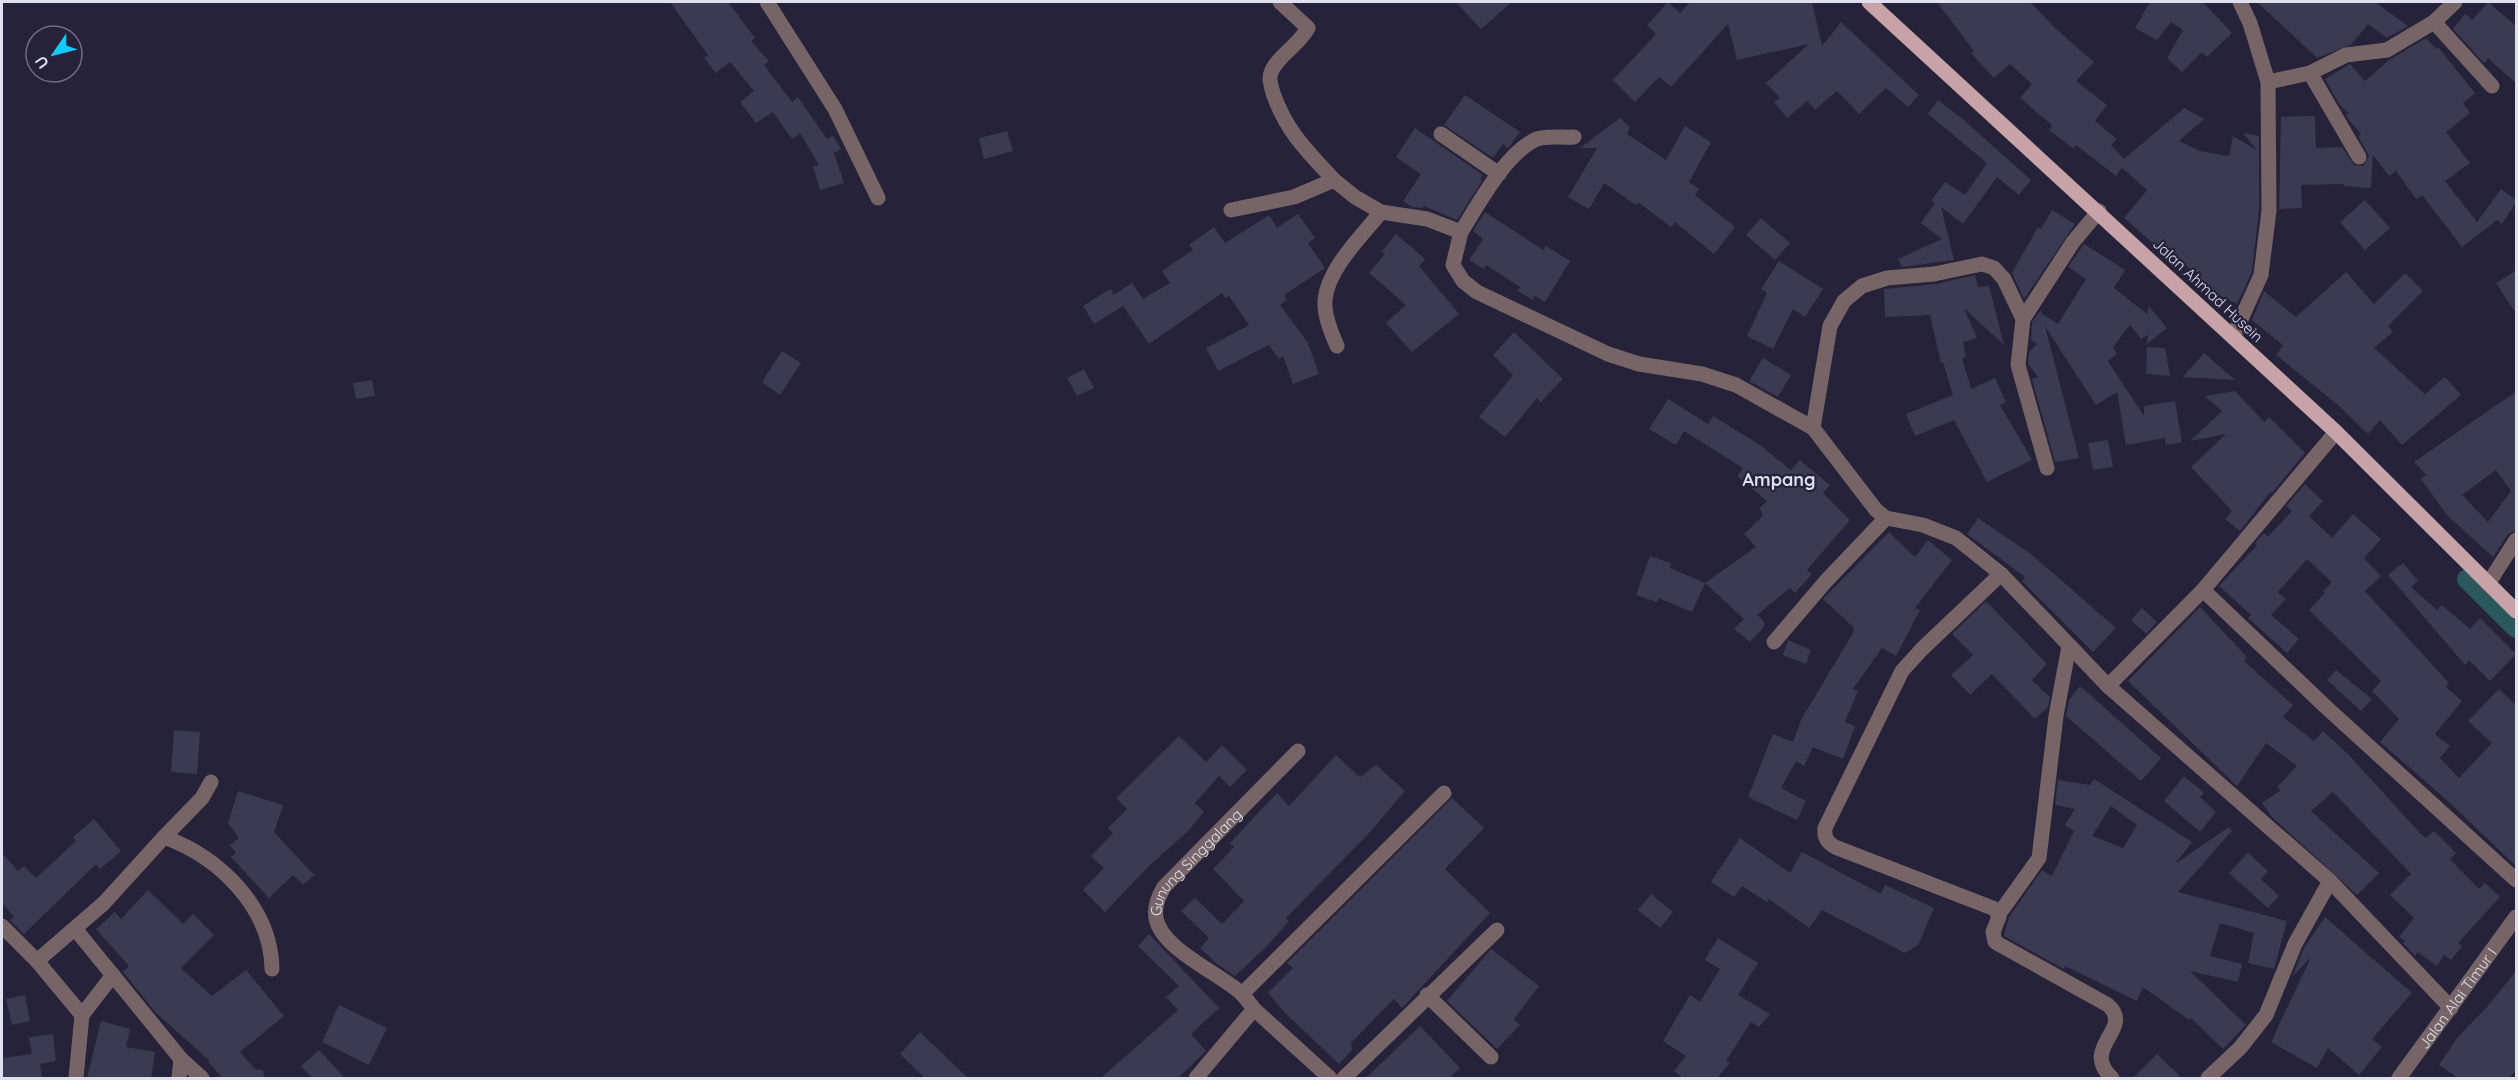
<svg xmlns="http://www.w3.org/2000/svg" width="2518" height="1080" viewBox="0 0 2518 1080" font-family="Quicksand,sans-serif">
<rect width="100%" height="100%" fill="#252239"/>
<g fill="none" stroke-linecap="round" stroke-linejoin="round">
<path stroke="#2a585b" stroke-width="20" d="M 2467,579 L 2516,628"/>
</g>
<g fill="#3c3952" fill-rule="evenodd">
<path d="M 670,2 L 728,2 L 755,38 L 751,41 L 769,61 L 764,65 L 792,102 L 798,97 L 827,139 L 833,136 L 841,149 L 834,153 L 844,183 L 820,190 L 813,167 L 819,165 L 800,133 L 792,139 L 773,112 L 756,123 L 740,102 L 754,91 L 730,62 L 716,73 L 704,58 L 708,55 Z"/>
<path d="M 1456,2 L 1512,2 L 1481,29 Z"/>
<path d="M 1668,2 L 1680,13 L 1690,2 L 1812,2 L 1822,46 L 1841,22 L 1919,95 L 1908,107 L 1886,88 L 1859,114 L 1837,91 L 1815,110 L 1807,101 L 1787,118 L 1774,102 L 1780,98 L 1766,83 L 1809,44 L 1737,60 L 1728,24 L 1671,87 L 1659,77 L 1635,102 L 1613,80 L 1656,34 L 1647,25 Z"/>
<path d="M 1937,2 L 2030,2 L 2055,28 L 2094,62 L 2076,81 L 2107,105 L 2095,121 L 2117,139 L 2111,145 L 2124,159 L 2184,108 L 2204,119 L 2179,141 L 2200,151 L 2229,156 L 2233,136 L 2257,150 L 2243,133 L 2259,136 L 2259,210 L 2252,272 L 2237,304 L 2195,283 L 2199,274 L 2161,250 L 2124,218 L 2147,190 L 2122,168 L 2116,176 L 2076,145 L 2074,149 L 2049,130 L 2052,125 L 2020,98 L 2032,84 L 2010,64 L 1994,78 L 1971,53 L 1974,51 Z"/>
<path d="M 2150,2 L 2203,2 L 2232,33 L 2207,57 L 2202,52 L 2182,72 L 2167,58 L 2183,30 L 2171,22 L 2157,40 L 2135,28 Z"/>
<path d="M 2257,2 L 2375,2 L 2408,26 L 2387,38 L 2368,24 L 2351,45 L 2317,58 Z"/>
<path d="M 2488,2 L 2517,27 L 2517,84 L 2488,58 L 2485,63 L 2482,61 L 2453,29 L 2465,14 L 2472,20 Z"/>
<path d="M 2426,38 L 2436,49 L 2438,47 L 2475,93 L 2463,103 L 2470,113 L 2446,132 L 2470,163 L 2445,181 L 2477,222 L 2501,189 L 2517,201 L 2502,224 L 2497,220 L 2462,247 L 2422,195 L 2416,199 L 2396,171 L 2389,176 L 2373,155 L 2371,188 L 2344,186 L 2344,184 L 2301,185 L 2302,208 L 2279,209 L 2281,117 L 2315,116 L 2316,148 L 2342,147 L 2354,165 L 2363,166 L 2369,156 L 2358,136 L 2361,134 L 2349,120 L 2345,114 L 2349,114 L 2339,104 L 2325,79 L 2350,64 L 2365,81 L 2389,60 Z"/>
<path d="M 1465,95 L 1520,132 L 1508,148 L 1503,144 L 1493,158 L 1444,125 Z"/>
<path d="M 1938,100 L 1965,121 L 2031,180 L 2019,195 L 1997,177 L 1963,224 L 1941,207 L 1954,260 L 1902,267 L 1898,259 L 1942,239 L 1921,223 L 1935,203 L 1931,201 L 1945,182 L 1965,195 L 1987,163 L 1928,114 Z"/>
<path d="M 1620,118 L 1630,127 L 1627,134 L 1666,160 L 1685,126 L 1711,142 L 1689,182 L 1699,189 L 1695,195 L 1735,227 L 1714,254 L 1675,222 L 1671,227 L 1638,202 L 1636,205 L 1604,183 L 1589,209 L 1568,197 L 1597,148 L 1580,148 Z"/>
<path d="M 1415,128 L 1483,175 L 1480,179 L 1482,181 L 1457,220 L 1424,206 L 1422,208 L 1412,207 L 1403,201 L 1421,174 L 1396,157 Z"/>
<path d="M 1007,131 L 1013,151 L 984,159 L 979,138 Z"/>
<path d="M 2365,200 L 2390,228 L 2365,250 L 2340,222 Z"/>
<path d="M 2052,210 L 2075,224 L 2024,299 L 2012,273 L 2038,227 L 2041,229 Z"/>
<path d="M 1485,212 L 1543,250 L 1546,246 L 1570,261 L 1545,302 L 1535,296 L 1533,300 L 1518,291 L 1520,287 L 1486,265 L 1484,269 L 1469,260 L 1483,239 L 1473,231 Z"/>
<path d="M 1298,214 L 1315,238 L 1308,243 L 1325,268 L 1284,295 L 1287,300 L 1280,305 L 1308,343 L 1319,374 L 1293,384 L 1283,356 L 1279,359 L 1269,345 L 1218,371 L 1206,348 L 1249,325 L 1229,296 L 1225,298 L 1222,293 L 1149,344 L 1123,306 L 1094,324 L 1083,306 L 1110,289 L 1114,295 L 1132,283 L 1143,299 L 1170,283 L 1162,271 L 1193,250 L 1189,245 L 1214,227 L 1225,243 L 1269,215 L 1277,228 Z"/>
<path d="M 1761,218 L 1790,243 L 1775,260 L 1746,235 Z"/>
<path d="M 1396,234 L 1425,259 L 1419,266 L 1459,314 L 1412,352 L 1386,323 L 1406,305 L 1369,273 L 1385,254 L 1382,251 Z"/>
<path d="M 2084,244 L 2125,270 L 2114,288 L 2147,314 L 2149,306 L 2167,328 L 2147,344 L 2148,335 L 2141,339 L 2130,325 L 2113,347 L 2117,354 L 2108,361 L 2144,416 L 2144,406 L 2175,401 L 2182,442 L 2166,445 L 2165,438 L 2126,445 L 2117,392 L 2096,405 L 2045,326 L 2079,458 L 2055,462 L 2032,379 L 2038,377 L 2028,364 L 2029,352 L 2037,344 L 2031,340 L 2032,322 L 2041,310 L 2042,314 L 2058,324 L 2086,279 L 2068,267 Z"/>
<path d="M 1779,261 L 1823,289 L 1805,317 L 1793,309 L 1773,349 L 1747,336 L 1767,293 L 1761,289 Z"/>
<path d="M 2517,270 L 2517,315 L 2496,283 Z"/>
<path d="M 2346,272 L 2374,304 L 2405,273 L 2423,291 L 2388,326 L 2393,332 L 2374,348 L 2425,394 L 2445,377 L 2461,395 L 2402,445 L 2380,420 L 2368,434 L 2338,405 L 2276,355 L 2283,345 L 2252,320 L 2264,291 L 2296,317 Z"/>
<path d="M 1975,275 L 1978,287 L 1989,286 L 2004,345 L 1964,308 L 1977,338 L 1963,342 L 1966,357 L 1962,358 L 1971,389 L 1995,378 L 2006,402 L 2000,405 L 2032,460 L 1987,482 L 1954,420 L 1915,436 L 1906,414 L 1953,395 L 1943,362 L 1941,363 L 1930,315 L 1885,317 L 1884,289 L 1936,284 Z"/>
<path d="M 1514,332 L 1563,379 L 1541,402 L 1537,398 L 1505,437 L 1479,417 L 1513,375 L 1493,355 Z"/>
<path d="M 2147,347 L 2165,348 L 2170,376 L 2146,374 Z"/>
<path d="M 782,351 L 801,363 L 780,395 L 762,382 Z"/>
<path d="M 2204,353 L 2235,380 L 2183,377 Z"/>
<path d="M 1763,358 L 1791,375 L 1778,397 L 1749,381 Z"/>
<path d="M 1084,369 L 1094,388 L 1077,396 L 1067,378 Z"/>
<path d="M 372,380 L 375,396 L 356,399 L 353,383 Z"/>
<path d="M 2235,391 L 2264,422 L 2269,417 L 2305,453 L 2272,493 L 2271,491 L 2240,531 L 2225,519 L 2232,511 L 2191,467 L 2226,434 L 2190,441 L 2222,411 L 2205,396 Z"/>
<path d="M 2517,391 L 2517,530 L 2508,534 L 2493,557 L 2447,515 L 2421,479 L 2426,475 L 2414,462 ZM 2496,470 L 2511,491 L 2488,522 L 2462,495 Z"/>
<path d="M 1668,399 L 1708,424 L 1713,416 L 1760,445 L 1791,470 L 1800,460 L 1830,485 L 1823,493 L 1850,520 L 1807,570 L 1812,574 L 1795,593 L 1790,588 L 1757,615 L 1764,621 L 1764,627 L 1750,642 L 1734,629 L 1744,619 L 1705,583 L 1756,547 L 1744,534 L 1763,516 L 1760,508 L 1767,501 L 1737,476 L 1743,468 L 1684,431 L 1676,445 L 1649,429 Z"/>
<path d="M 2108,440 L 2113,467 L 2093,470 L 2088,443 Z"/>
<path d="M 2305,484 L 2323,501 L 2309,516 L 2332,538 L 2353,514 L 2381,539 L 2364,558 L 2381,576 L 2365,591 L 2449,683 L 2446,687 L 2462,701 L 2435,734 L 2450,746 L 2440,758 L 2459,778 L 2492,743 L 2468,721 L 2499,689 L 2517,706 L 2517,867 L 2449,802 L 2380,742 L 2399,719 L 2372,691 L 2381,681 L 2309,610 L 2325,593 L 2323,591 L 2332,582 L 2307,559 L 2278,592 L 2286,599 L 2271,615 L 2299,639 L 2287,653 L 2248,618 L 2251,615 L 2219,586 L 2257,545 L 2255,543 L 2264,533 L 2268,537 L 2292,511 L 2286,506 Z"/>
<path d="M 1978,518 L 2031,554 L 2116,628 L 2093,652 L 2022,581 L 2025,577 L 1967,534 Z"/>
<path d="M 1889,532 L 1915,557 L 1928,540 L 1952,560 L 1915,608 L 1920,610 L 1896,656 L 1882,648 L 1853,689 L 1858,691 L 1845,722 L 1855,726 L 1843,759 L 1813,747 L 1804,766 L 1796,761 L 1781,788 L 1806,801 L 1797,820 L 1748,797 L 1773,734 L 1793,742 L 1801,720 L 1853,633 L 1854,628 L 1823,599 Z"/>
<path d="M 1650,556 L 1671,563 L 1670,568 L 1705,583 L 1692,612 L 1659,598 L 1657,602 L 1636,595 Z"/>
<path d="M 2403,563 L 2418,581 L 2411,587 L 2437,610 L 2442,605 L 2470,629 L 2480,618 L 2516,654 L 2490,681 L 2469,660 L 2465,665 L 2388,575 Z"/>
<path d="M 1986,601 L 2047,664 L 2032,680 L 2050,697 L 2048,707 L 2035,719 L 1992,674 L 1970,695 L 1951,675 L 1973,655 L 1952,634 Z"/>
<path d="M 2200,607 L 2247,657 L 2244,661 L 2293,705 L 2283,717 L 2314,741 L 2323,731 L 2349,755 L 2420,833 L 2426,838 L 2434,831 L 2456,853 L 2450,859 L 2479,889 L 2485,883 L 2500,897 L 2458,943 L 2462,946 L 2451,960 L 2444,955 L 2437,966 L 2418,952 L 2415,956 L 2403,943 L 2405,941 L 2399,937 L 2414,918 L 2390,895 L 2411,874 L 2333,792 L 2311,811 L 2379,873 L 2357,895 L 2272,817 L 2262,803 L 2281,790 L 2277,787 L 2297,766 L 2266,743 L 2237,786 L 2128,681 Z"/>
<path d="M 2142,608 L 2157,622 L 2146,634 L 2131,620 Z"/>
<path d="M 1788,640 L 1811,650 L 1806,664 L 1783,655 Z"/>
<path d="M 2336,670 L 2372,699 L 2361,711 L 2327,680 Z"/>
<path d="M 2080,686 L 2161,758 L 2141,781 L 2066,716 L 2069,700 Z"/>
<path d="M 174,730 L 200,732 L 197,774 L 171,772 Z"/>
<path d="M 1179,736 L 1206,762 L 1222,745 L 1247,770 L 1230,787 L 1219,776 L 1195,803 L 1204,812 L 1188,831 L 1148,867 L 1105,912 L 1083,890 L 1104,868 L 1091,856 L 1113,833 L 1108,828 L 1127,809 L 1116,798 Z"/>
<path d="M 1336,755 L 1360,777 L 1376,765 L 1405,791 L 1372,830 L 1286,918 L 1289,921 L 1267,946 L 1235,976 L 1216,963 L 1200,948 L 1209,938 L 1181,911 L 1195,898 L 1222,924 L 1224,922 L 1244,901 L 1213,869 L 1234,847 L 1230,843 L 1277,793 L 1289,806 Z"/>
<path d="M 2184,776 L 2204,793 L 2200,797 L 2216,812 L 2200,832 L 2164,801 Z"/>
<path d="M 2094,779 L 2192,842 L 2175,864 L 2229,827 L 2232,831 L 2178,892 L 2287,921 L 2274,969 L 2248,963 L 2254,933 L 2220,923 L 2210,956 L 2242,964 L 2238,982 L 2190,971 L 2246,1025 L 2223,1049 L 2191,1018 L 2189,1020 L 2143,987 L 2137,1001 L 2065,966 L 2064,969 L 2004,936 L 2009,917 L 2042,870 L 2052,876 L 2074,831 L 2065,825 L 2075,809 L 2055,805 L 2058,780 L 2090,785 ZM 2111,806 L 2137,825 L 2123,848 L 2092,836 Z"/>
<path d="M 238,791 L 283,805 L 274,832 L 314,875 L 303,885 L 293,875 L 269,898 L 231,857 L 236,853 L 230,845 L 239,838 L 228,823 Z"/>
<path d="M 1452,798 L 1484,828 L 1445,869 L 1490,913 L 1402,1008 L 1394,999 L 1374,1019 L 1351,1043 L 1352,1050 L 1339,1064 L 1284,1012 L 1268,993 L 1293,968 L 1287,963 Z"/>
<path d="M 94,819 L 121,851 L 100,869 L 96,864 L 24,934 L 10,920 L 14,917 L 2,903 L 2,853 L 18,871 L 24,866 L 36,878 L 76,841 L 73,837 Z"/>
<path d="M 1740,838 L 1790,873 L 1802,852 L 1881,894 L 1885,885 L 1934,908 L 1918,945 L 1905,953 L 1822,910 L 1809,928 L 1769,899 L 1767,902 L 1742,886 L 1734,897 L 1711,882 Z"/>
<path d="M 2248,853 L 2268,871 L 2261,879 L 2279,896 L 2268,908 L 2229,873 Z"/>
<path d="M 148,890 L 183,924 L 193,914 L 214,935 L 181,968 L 212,996 L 246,970 L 284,1016 L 240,1052 L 255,1069 L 263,1070 L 264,1078 L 223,1078 L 207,1061 L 210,1061 L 156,1013 L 123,972 L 129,966 L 96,929 L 115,912 L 121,919 Z"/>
<path d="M 1651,894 L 1673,912 L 1660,928 L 1638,910 Z"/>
<path d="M 2325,917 L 2412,993 L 2372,1039 L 2382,1047 L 2359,1075 L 2328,1048 L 2317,1068 L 2271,1042 L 2311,957 L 2292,977 L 2304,948 Z"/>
<path d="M 1149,934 L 1219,1008 L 1191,1034 L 1206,1051 L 1178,1078 L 1101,1078 L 1178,1010 L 1166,997 L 1179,986 L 1138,946 Z"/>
<path d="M 1718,938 L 1758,963 L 1738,995 L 1770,1014 L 1759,1027 L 1751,1022 L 1726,1061 L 1730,1063 L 1717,1078 L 1683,1078 L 1674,1071 L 1686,1056 L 1663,1041 L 1690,995 L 1700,1002 L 1720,969 L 1705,960 Z"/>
<path d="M 1491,949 L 1539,986 L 1514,1019 L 1520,1025 L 1497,1049 L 1447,1001 Z"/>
<path d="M 2517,970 L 2517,1070 L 2509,1078 L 2458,1078 L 2439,1065 L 2457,1038 L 2487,1007 Z"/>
<path d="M 25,995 L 30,1021 L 12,1025 L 6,999 Z"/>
<path d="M 339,1005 L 387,1028 L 369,1065 L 322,1042 Z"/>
<path d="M 101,1021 L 130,1029 L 126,1047 L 155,1052 L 151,1078 L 87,1078 Z"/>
<path d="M 1420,1026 L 1460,1068 L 1449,1078 L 1366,1078 Z"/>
<path d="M 920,1032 L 968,1078 L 925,1078 L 900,1054 Z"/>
<path d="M 53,1034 L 56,1061 L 40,1064 L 42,1078 L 2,1078 L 2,1058 L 32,1054 L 29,1037 Z"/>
<path d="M 319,1050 L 345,1078 L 312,1078 L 301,1066 Z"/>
<path d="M 2157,1054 L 2182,1078 L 2133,1078 Z"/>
</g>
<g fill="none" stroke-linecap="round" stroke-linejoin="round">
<g stroke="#766466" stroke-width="15">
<path d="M 767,2 L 835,109 L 878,198"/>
<path d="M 1280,2 L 1308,28 C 1299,45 1280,54 1272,70 C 1268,78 1271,85 1273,93 C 1286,131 1307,151 1334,180"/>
<path d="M 2434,22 L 2492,86"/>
<path d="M 2310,73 L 2359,157"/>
<path d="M 2268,82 L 2310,73 L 2346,55 L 2387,50 L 2434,22 L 2455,2"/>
<path d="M 1441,134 L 1499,174"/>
<path d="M 1231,210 L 1294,197 L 1334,180 L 1355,197 L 1381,212 L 1427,219 L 1461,232 C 1478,205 1506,152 1537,139 C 1547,135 1563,138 1574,137"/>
<path d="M 1461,232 L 1453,265 L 1463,281 L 1477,292 L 1608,354 L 1639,364 L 1702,374 L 1736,385 L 1813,428 L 1876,510 L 1886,518 L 1923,525 L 1956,538 L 2001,574 L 2108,686 L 2330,881 L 2451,1008"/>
<path d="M 2233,337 L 2261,275 L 2269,211 L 2268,82 L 2250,23 L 2240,2"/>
<path d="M 1337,346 C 1331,332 1324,315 1325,300 C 1328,268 1362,236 1381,212"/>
<path d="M 1813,428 L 1830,326 L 1844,301 L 1862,286 L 1887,278 L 1934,274 L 1982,264 L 1994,268 L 2004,279 L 2023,319"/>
<path d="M 2047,468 L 2018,365 L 2023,319 L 2073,242 L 2099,211"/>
<path d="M 2001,574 L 1922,649 L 1902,671 L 1825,828 C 1824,838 1827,842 1835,847 L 1995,909 L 1999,917 L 1993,932 L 1995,942 L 2108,1005 C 2135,1029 2079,1047 2112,1078"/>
<path d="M 2488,584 L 2516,540"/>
<path d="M 2203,590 L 2327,708 L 2516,880"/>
<path d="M 1774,642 L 1826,581 L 1886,518"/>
<path d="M 2108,686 L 2203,590 L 2336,432"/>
<path d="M 164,837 L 202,798 L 211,782"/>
<path d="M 1999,914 L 2039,858 L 2056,716 L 2069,646"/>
<path d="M 2,926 L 37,961 L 82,1015 L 76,1078"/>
<path d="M 76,930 L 181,1059 L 202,1078"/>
<path d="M 37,961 L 104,903 L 164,837 C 219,857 271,907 272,969"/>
<path d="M 1242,994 L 1444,793"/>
<path d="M 1427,995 L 1491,1057"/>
<path d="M 1254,1009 L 1330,1078"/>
<path d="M 82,1015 L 113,975"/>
<path d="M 179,1078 L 181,1059"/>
<path id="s1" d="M 1196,1078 L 1254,1009 C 1250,1004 1246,998 1242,994 C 1221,974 1161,949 1156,918 C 1154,906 1159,896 1164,887 L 1298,751"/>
<path d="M 1344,1078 L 1497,930"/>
<path d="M 2208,1078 L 2240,1048 L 2266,1015 L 2295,944 L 2330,881"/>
<path id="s2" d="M 2399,1078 L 2516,917"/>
</g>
<path stroke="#c7a3a7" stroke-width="15" d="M 1869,2 L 2336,432 L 2516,611"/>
</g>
<g text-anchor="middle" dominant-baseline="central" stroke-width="4.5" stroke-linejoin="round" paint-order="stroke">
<g font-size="15" fill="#e0dfef" stroke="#252239">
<text transform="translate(2208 290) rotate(43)">Jalan Ahmad Husein</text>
<text stroke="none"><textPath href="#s1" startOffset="297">Gunung Singgalang</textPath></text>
<text stroke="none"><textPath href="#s2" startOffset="99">Jalan Alai Timur I</textPath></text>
</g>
<g font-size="18" font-weight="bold" fill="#e0dfef" stroke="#252239">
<text x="1779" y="479">Ampang</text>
</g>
</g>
<rect width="2518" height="1080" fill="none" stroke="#e0dfef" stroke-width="6"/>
<g transform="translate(54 54) rotate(235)"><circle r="28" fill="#252239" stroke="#706e82" stroke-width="1.5"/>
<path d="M0-4.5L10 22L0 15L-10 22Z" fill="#14cafb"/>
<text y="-9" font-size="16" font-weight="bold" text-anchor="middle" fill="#e0dfef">U</text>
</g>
</svg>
